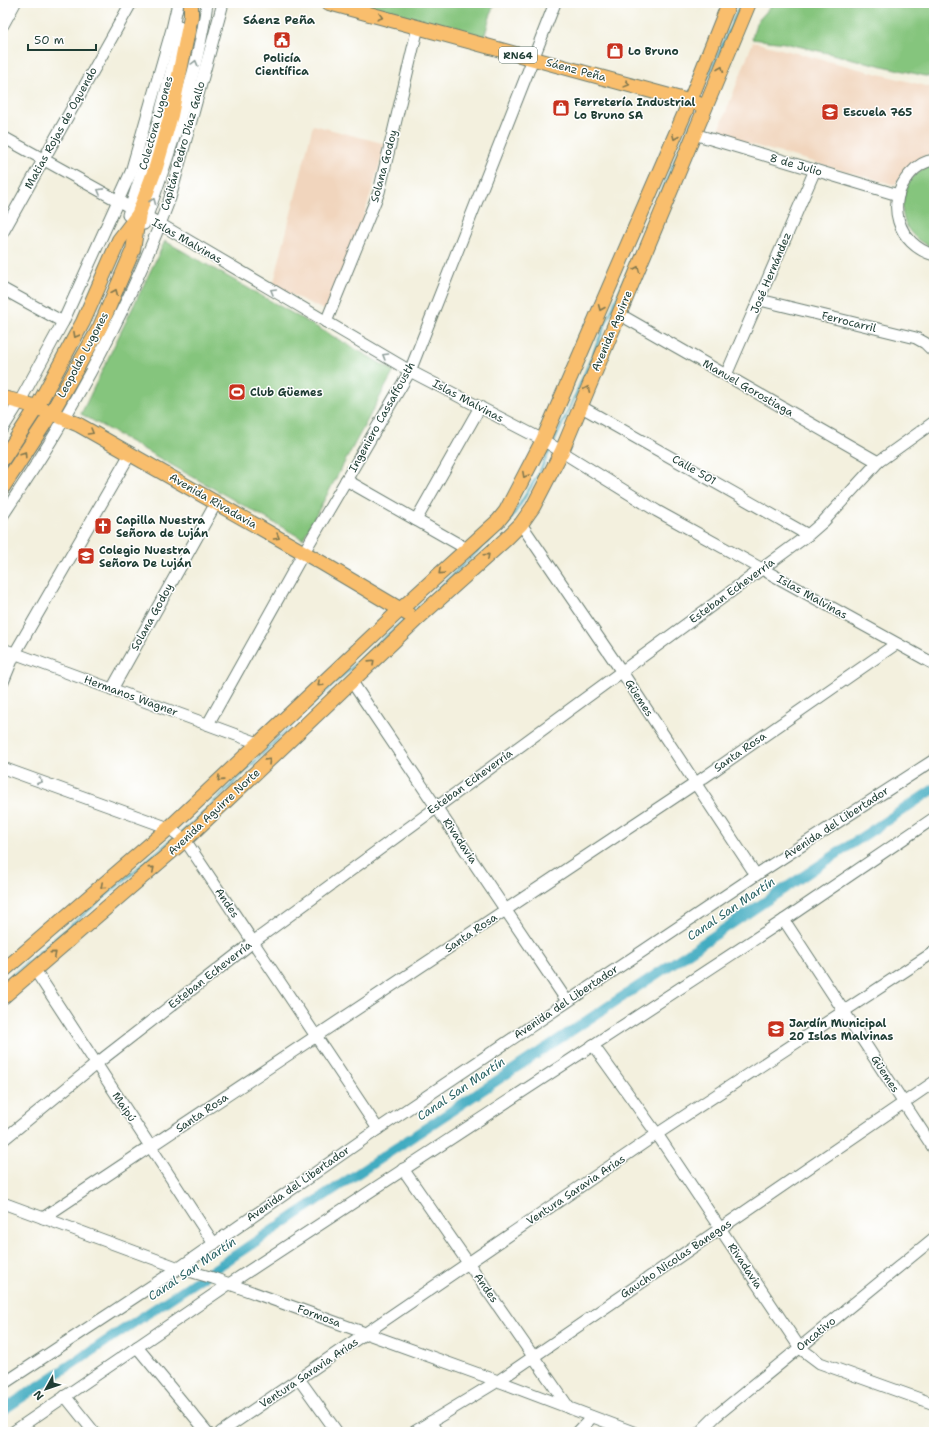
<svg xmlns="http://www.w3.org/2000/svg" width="937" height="1435" viewBox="0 0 937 1435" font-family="'Shantell Sans',sans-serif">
<rect width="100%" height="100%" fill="#fff"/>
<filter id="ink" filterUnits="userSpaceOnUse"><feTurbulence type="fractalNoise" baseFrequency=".025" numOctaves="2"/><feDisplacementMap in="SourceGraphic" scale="8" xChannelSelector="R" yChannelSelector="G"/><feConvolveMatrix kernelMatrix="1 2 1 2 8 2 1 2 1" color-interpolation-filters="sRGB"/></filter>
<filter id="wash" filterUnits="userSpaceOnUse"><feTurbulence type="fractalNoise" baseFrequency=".012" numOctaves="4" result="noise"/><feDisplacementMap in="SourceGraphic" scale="16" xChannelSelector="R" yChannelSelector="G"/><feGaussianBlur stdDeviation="0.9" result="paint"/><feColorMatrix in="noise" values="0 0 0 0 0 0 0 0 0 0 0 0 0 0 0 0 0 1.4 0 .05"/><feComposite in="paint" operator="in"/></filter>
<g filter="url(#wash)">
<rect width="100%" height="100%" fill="#f3f0de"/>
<g fill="#f1d5bd">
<path d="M 753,42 L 934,88 L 934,151 L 926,155 L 900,176 L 895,185 L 717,135 Z"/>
<path d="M 313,125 L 386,144 L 363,219 L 328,312 L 273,286 Z"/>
</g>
<g fill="#85c57d" stroke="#528158">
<path d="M 355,3 L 494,3 L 484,38 Z"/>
<path d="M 774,3 L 919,3 L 934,7 L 934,78 L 785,43 L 752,39 L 756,23 Z"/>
<path d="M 934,165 L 934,248 C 926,245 919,242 913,235 C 895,217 901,183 922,169 C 926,167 930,166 934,165 Z"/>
<path d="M 165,241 L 394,371 L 303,539 L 81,414 Z"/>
</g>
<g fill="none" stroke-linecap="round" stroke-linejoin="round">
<g stroke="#42acc1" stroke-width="2.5">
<path d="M 707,80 L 741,3"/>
<path d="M 554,442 L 576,394 L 692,120"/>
<path d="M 413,613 L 511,519 L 538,475 L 551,448"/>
<path d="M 181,833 L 197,819 L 327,690 L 406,618"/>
<path d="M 3,983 L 175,837"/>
</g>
<path stroke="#42acc1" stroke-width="10" d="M 3,1410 L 934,789"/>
</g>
</g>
<g filter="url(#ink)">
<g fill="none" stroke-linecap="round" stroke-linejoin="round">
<g stroke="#697c70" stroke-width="13">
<g id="minor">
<path d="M 3,25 L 15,3"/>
<path d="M 694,134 L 898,195"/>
<path d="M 3,137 L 160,224 L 410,371 L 543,440 L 657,511 L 934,664"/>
<path d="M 934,160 C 925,161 916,167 910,174 C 884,202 898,245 934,255"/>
<path d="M 128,215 L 158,122 L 176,53 L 179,26"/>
<path d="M 144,224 C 157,190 168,156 179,122 C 191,83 202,44 207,3"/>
<path d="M 3,232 L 131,3"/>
<path d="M 3,289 L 63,322"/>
<path d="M 760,300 L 916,338 L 925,343 L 934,352"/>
<path d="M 619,314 L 878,462"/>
<path d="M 326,322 L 379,192 L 418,27"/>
<path d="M 726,375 L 815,170"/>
<path d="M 580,406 L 808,535"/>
<path d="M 3,428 L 20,401 L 63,322 L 131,172 L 172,29 L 178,3"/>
<path d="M 346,480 L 467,549"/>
<path d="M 3,515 C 24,483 46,451 65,417 C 106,347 142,274 170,198 L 223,3"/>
<path d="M 416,520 L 480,407"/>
<path d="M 521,524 L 622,672 L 756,875"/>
<path d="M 3,649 L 258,743"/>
<path d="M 3,682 L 15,653 L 130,454"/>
<path d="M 352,682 L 567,1001"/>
<path d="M 112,689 L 216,503"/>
<path d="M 208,724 L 304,552 L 410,371 L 555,3"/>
<path d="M 3,768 L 169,828 L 185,840 L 378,1129"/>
<path d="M 784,920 L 934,1149"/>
<path d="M 35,970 L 214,1244"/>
<path d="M 593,1045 L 657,1134 L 800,1348 L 820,1363 L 934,1404"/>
<path d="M 3,1140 L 96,1064 L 253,942 L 808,535 L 824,521 L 878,462 L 934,422"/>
<path d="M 403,1169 L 569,1408"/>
<path d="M 3,1203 L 179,1268 L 213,1278 L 498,1381 L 633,1432"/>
<path d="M 43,1218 L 696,783 L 896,644"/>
<path d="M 137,1347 L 207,1432"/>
<path d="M 299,1379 L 337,1432"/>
<path d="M 3,1384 L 179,1268 L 378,1129 L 756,875 L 934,760"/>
<path d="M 65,1396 L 94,1432"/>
<path d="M 430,1422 L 437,1432"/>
<path d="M 13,1432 L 229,1284 L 784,920 L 934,818"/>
<path d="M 221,1432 L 657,1134 L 934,952"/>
<path d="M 414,1432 L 498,1381 L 934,1082"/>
<path d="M 578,1432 L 592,1417"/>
<path d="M 700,1432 L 716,1416 L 934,1238"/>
</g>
</g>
<g stroke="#697c70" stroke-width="16">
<g id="major">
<path d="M 329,3 L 699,104"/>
<path d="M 3,398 C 30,403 54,414 79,425 L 322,563 L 408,614"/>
<path d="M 3,459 L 37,407 L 83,322 L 119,240 L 138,215"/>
<path d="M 3,487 L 52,412 L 100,327 L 133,250 L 139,213 L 156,167 L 171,115 L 191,16 L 191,3"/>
<path d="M 3,971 L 169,828 L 400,610 L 498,521 L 506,511 L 543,440 L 690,101 L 729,3"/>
<path d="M 3,997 L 185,840 L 417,619 L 505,540 L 521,524 L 533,507 L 562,451 L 749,3"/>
</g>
</g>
<use href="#minor" stroke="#fff" stroke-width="11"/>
<use href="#major" stroke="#f9be6d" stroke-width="14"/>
</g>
<defs><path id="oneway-chevron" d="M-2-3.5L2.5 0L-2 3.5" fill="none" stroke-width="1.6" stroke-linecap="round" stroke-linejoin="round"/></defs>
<g stroke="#81774e">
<use href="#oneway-chevron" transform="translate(380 17) rotate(15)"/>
<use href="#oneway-chevron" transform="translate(721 69) rotate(-68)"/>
<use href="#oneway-chevron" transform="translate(627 84) rotate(15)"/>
<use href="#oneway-chevron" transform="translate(675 137) rotate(113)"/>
<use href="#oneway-chevron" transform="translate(637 269) rotate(-67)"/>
<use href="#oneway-chevron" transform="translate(115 292) rotate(-67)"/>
<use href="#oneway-chevron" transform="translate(601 308) rotate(113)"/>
<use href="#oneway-chevron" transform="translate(76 335) rotate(119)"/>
<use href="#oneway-chevron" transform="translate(587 389) rotate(-67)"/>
<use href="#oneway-chevron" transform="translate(91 432) rotate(30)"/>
<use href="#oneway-chevron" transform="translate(24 454) rotate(-57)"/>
<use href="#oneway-chevron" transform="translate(525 475) rotate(118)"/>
<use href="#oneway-chevron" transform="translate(277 537) rotate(30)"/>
<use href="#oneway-chevron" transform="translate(487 556) rotate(-42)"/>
<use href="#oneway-chevron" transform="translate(441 572) rotate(138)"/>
<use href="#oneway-chevron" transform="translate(372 662) rotate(-44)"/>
<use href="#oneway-chevron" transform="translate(320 684) rotate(137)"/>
<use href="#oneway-chevron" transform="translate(268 761) rotate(-44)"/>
<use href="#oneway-chevron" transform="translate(220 779) rotate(136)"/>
<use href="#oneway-chevron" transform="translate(152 869) rotate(-41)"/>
<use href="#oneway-chevron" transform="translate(103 886) rotate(139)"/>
<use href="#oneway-chevron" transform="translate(54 954) rotate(-41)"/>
</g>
<g stroke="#8f9e9a">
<use href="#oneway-chevron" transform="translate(195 63) rotate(-75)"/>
<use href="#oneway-chevron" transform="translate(100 191) rotate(-151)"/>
<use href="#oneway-chevron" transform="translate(153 201) rotate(-68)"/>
<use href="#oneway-chevron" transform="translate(273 291) rotate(-150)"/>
<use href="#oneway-chevron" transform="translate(385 356) rotate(-149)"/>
<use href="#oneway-chevron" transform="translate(40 781) rotate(20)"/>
</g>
</g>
<defs>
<g id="civic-square" transform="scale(0.9)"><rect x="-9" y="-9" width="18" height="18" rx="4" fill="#c8321e" stroke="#fff"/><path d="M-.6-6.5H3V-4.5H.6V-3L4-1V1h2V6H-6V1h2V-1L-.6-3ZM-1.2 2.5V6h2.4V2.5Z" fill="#fff"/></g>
<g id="shop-square" transform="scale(0.9)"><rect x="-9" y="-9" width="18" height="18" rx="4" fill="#c8321e" stroke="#fff"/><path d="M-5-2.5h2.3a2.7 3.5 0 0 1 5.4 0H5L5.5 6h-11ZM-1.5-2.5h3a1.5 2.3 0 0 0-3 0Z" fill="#fff"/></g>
<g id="school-square" transform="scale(0.9)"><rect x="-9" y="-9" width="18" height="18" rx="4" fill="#c8321e" stroke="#fff"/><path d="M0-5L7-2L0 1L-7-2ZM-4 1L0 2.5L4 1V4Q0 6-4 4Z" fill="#fff"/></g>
<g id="stadium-square" transform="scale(0.9)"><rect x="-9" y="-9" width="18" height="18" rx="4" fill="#c8321e" stroke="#fff"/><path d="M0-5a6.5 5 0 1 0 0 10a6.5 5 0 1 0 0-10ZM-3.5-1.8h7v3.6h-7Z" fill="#fff"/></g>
<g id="church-square" transform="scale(0.9)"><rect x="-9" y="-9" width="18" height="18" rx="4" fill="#c8321e" stroke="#fff"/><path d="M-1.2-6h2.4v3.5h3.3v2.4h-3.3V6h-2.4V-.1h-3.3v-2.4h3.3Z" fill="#fff"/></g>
</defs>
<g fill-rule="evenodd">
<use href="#civic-square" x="282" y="40"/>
<use href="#shop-square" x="615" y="51"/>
<use href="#shop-square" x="561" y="108"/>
<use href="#school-square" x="830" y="112"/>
<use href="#stadium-square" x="237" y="392"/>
<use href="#church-square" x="103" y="526"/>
<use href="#school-square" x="86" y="556"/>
<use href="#school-square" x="776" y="1029"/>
</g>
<g text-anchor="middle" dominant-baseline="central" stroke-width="3" stroke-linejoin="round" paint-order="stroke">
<rect fill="#fff" stroke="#627771" stroke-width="1" x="499" y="47" width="38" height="16" rx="3"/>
<g font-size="10" font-weight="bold" fill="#1f3d34">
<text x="518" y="55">RN64</text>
</g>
<g font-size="11" font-weight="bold" fill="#1f3d34" stroke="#fff" text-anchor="start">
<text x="628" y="51">Lo Bruno</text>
<text x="282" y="58" text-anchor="middle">Policía<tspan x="282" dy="13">Científica</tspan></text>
<text x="574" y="102">Ferretería Industrial<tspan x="574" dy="13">Lo Bruno SA</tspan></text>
<text x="843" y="112">Escuela 765</text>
<text x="250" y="392">Club Güemes</text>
<text x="116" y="520">Capilla Nuestra<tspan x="116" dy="13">Señora de Luján</tspan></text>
<text x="99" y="550">Colegio Nuestra<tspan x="99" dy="13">Señora De Luján</tspan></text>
<text x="789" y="1023">Jardín Municipal<tspan x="789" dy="13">20 Islas Malvinas</tspan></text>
</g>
<g font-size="11" fill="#1f3d34" stroke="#fff">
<text transform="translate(576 70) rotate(15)">Sáenz Peña</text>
<text transform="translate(156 123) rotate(-74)">Colectora Lugones</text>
<text transform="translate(61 128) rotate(-61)">Matias Rojas de Oquendo</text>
<text transform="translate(183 146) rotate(-74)">Capitán Pedro Díaz Gallo</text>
<text transform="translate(796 165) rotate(16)">8 de Julio</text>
<text transform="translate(384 166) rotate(-75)">Solana Godoy</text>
<text transform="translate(187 241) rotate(30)">Islas Malvinas</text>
<text transform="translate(771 273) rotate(-67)">José Hernández</text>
<text transform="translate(849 322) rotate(14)">Ferrocarril</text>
<text transform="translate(612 331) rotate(-67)">Avenida Aguirre</text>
<text transform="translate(83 355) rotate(-62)">Leopoldo Lugones</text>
<text transform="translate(748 388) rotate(30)">Manuel Gorostiaga</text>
<text transform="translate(468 401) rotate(28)">Islas Malvinas</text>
<text transform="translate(382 417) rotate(-61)">Ingeniero Cassaffousth</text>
<text transform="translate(694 470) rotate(30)">Calle 501</text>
<text transform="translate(213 501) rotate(30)">Avenida Rivadavia</text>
<text transform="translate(732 591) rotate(-36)">Esteban Echeverría</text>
<text transform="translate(812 597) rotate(29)">Islas Malvinas</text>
<text transform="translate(152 617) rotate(-61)">Solana Godoy</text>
<text transform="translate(131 696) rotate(20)">Hermanos Wagner</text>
<text transform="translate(639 698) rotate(57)">Güemes</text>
<text transform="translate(740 752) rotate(-35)">Santa Rosa</text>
<text transform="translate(470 782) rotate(-36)">Esteban Echeverría</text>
<text transform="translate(214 812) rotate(-43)">Avenida Aguirre Norte</text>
<text transform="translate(836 823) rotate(-33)">Avenida del Libertador</text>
<text transform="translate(460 841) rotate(56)">Rivadavia</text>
<text transform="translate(227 903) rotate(56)">Andes</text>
<text transform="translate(471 933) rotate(-34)">Santa Rosa</text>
<text transform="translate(210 975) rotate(-38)">Esteban Echeverría</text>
<text transform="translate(566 1002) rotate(-34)">Avenida del Libertador</text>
<text transform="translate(885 1074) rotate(57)">Güemes</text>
<text transform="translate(124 1107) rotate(56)">Maipú</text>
<text transform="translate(202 1113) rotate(-34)">Santa Rosa</text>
<text transform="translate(298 1184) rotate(-35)">Avenida del Libertador</text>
<text transform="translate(576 1190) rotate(-34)">Ventura Saravia Arias</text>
<text transform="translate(676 1259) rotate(-34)">Gaucho Nicolas Banegas</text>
<text transform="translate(745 1266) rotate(56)">Rivadavia</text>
<text transform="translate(486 1288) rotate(55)">Andes</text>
<text transform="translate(319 1316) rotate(20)">Formosa</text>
<text transform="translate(816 1334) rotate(-39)">Oncativo</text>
<text transform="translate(309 1373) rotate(-34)">Ventura Saravia Arias</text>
</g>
<g font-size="12" font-weight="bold" fill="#1f3d34" stroke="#fff">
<text x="279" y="20">Sáenz Peña</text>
</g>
<g font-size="12" font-style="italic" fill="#2b6465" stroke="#fff">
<text transform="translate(731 909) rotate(-34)">Canal San Martín</text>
<text transform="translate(461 1089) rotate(-34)">Canal San Martín</text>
<text transform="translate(192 1269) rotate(-34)">Canal San Martín</text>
</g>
</g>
<rect width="937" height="1435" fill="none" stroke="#fff" stroke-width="16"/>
<g transform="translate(46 1389) rotate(230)" stroke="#ffffff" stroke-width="3" paint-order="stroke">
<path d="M0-3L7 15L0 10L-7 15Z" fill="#1f3d34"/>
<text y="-6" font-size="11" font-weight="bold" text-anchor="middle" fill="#1f3d34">N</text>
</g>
<path d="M28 44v6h68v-6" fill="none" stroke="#1f3d34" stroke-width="2"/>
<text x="34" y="44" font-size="12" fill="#1f3d34" stroke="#ffffff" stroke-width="3" paint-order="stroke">50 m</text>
</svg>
